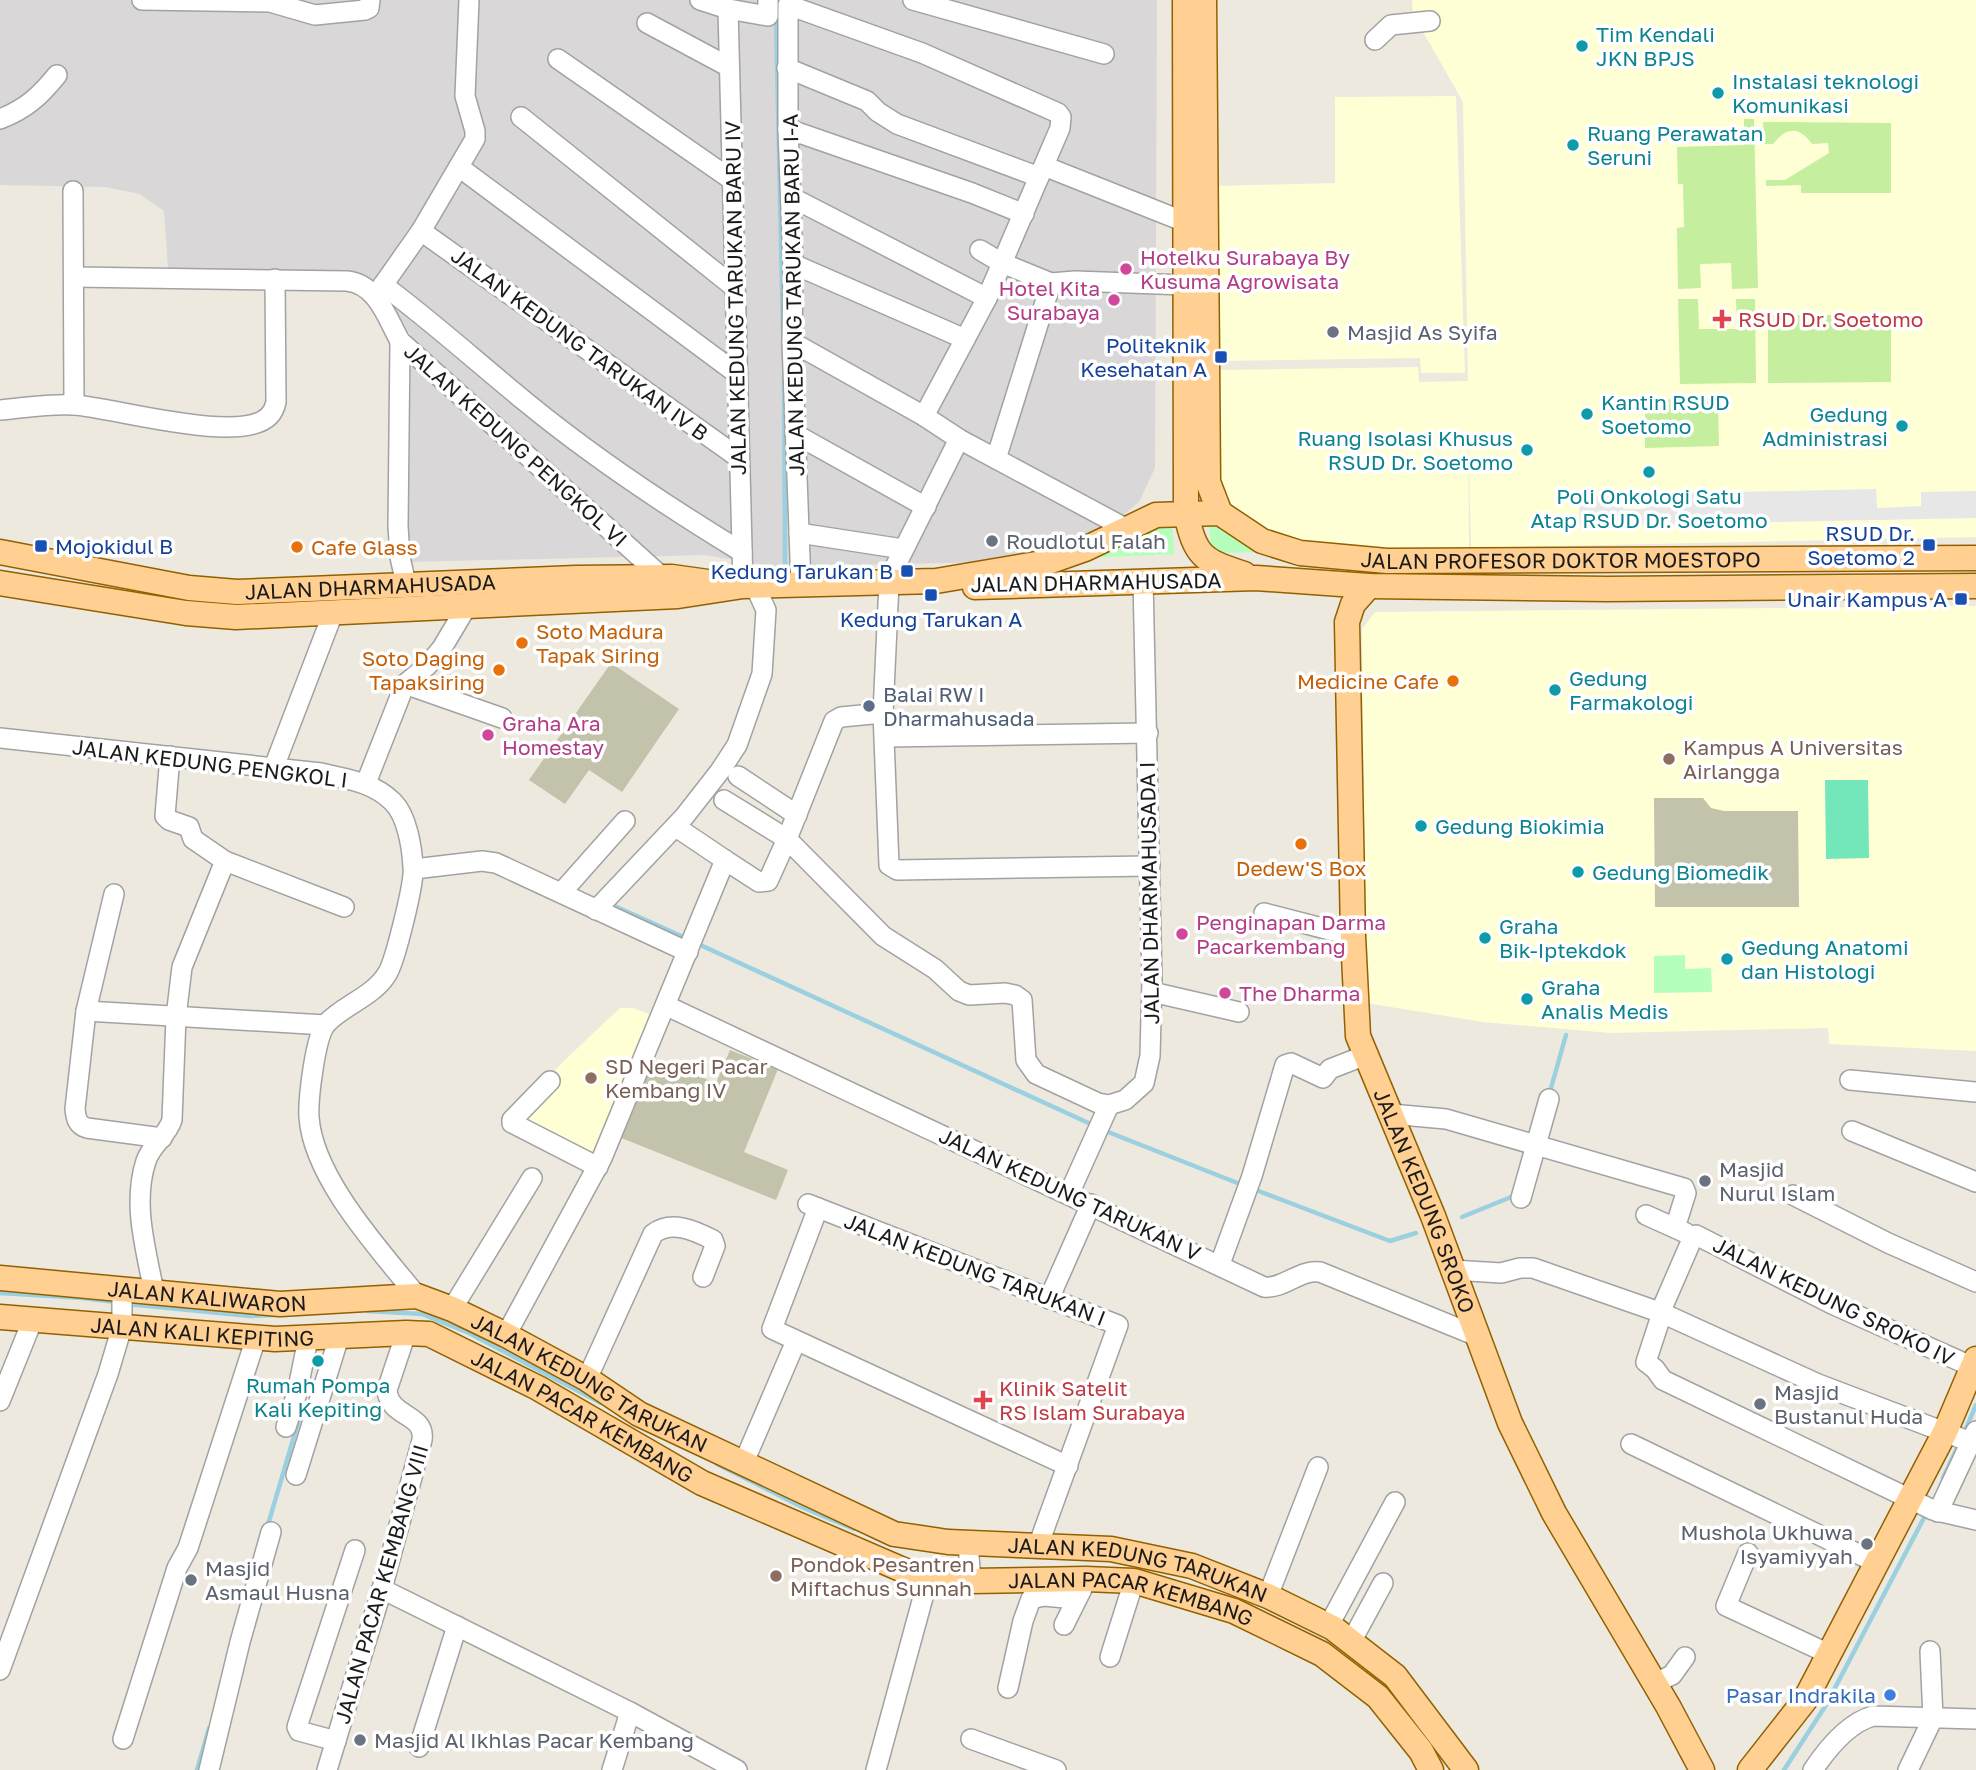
<svg xmlns="http://www.w3.org/2000/svg" width="1976" height="1770" viewBox="0 0 1976 1770" font-family="'Golos Text',sans-serif">
<rect width="100%" height="100%" fill="#eee9de"/>
<path fill="#d9d7d7" d="M 0,0 L 1157,0 L 1155,468 L 1139,502 L 1117,520 L 1071,545 L 987,562 L 778,567 L 704,555 L 408,562 L 411,334 L 378,313 L 353,273 L 168,268 L 164,211 L 140,194 L 105,187 L 0,185 Z"/>
<g fill="#ffffd6">
<path d="M 1412,0 L 1976,0 L 1976,537 L 1471,548 L 1468,427 L 1469,548 L 1299,549 L 1243,520 L 1218,487 L 1217,370 L 1418,367 L 1419,382 L 1468,381 L 1463,102 L 1413,14 Z"/>
<path d="M 1456,96 L 1465,373 L 1421,373 L 1420,358 L 1218,361 L 1215,186 L 1335,183 L 1335,97 Z"/>
<path d="M 1976,606 L 1976,1051 L 1829,1044 L 1828,1028 L 1610,1033 L 1483,1022 L 1366,1003 L 1362,629 L 1375,612 Z"/>
<path d="M 620,1008 L 633,1008 L 660,1018 L 597,1164 L 507,1119 L 568,1057 Z"/>
</g>
<g fill="#c2c3aa">
<path d="M 611,663 L 679,709 L 622,792 L 589,770 L 565,804 L 529,780 Z"/>
<path d="M 1654,798 L 1703,798 L 1711,808 L 1724,811 L 1798,811 L 1799,907 L 1655,907 Z"/>
<path d="M 730,1050 L 778,1069 L 744,1152 L 788,1170 L 776,1200 L 614,1135 L 649,1057 L 716,1083 Z"/>
</g>
<g fill="#c5ee9e">
<path d="M 1744,119 L 1754,119 L 1758,288 L 1732,289 L 1731,263 L 1700,264 L 1701,288 L 1678,289 L 1677,228 L 1684,227 L 1683,184 L 1678,184 L 1677,147 L 1744,145 Z"/>
<path d="M 1763,122 L 1891,123 L 1891,193 L 1801,193 L 1801,185 L 1766,186 L 1766,180 L 1785,180 L 1829,153 L 1828,143 L 1812,144 C 1799,126 1786,127 1773,144 L 1764,144 Z"/>
<path d="M 1678,299 L 1698,299 L 1699,329 L 1737,329 L 1736,299 L 1755,299 L 1756,383 L 1680,384 Z"/>
<path d="M 1768,315 L 1891,315 L 1891,382 L 1768,383 Z"/>
<path d="M 1718,398 L 1719,446 L 1645,448 L 1645,400 Z"/>
</g>
<g fill="#b5febb">
<path d="M 1209,516 L 1263,552 L 1211,553 Z"/>
<path d="M 1172,517 L 1174,554 L 1090,558 L 1131,541 L 1158,518 Z"/>
<path d="M 1685,955 L 1685,969 L 1711,968 L 1712,992 L 1654,993 L 1654,956 Z"/>
</g>
<path fill="#73e6ba" d="M 1825,780 L 1868,780 L 1869,858 L 1826,859 Z"/>
<path fill="#e7e7e7" d="M 1876,489 L 1877,508 L 1921,506 L 1921,492 L 1976,491 L 1976,518 L 1580,526 L 1579,497 L 1623,496 L 1623,509 L 1645,509 L 1646,494 Z"/>
<g fill="none" stroke-linecap="round" stroke-linejoin="round">
<g stroke="#9ad0e0" stroke-width="4.5">
<path d="M 776,16 L 783,332"/>
<path d="M 784,376 L 785,564"/>
<path d="M 610,904 L 688,939"/>
<path d="M 696,943 L 1095,1126"/>
<path d="M 1549,1095 L 1566,1035"/>
<path d="M 1103,1130 L 1245,1186"/>
<path d="M 1253,1189 L 1390,1241 L 1416,1233"/>
<path d="M 1462,1217 L 1516,1195"/>
<path d="M 0,1293 L 83,1298 L 115,1302"/>
<path d="M 127,1304 L 250,1316 L 275,1315"/>
<path d="M 368,1311 L 422,1314 L 469,1333 L 601,1403"/>
<path d="M 1964,1433 L 1976,1405"/>
<path d="M 717,1464 L 804,1508 L 854,1529"/>
<path d="M 1943,1478 L 1959,1444"/>
<path d="M 267,1528 L 300,1416"/>
<path d="M 1373,1674 L 1401,1703"/>
<path d="M 197,1770 L 209,1728"/>
<path d="M 1784,1770 L 1826,1705 L 1926,1514"/>
</g>
<g stroke="#a2a2a2" stroke-width="22">
<g id="minor">
<path d="M 142,0 L 270,2 L 315,15 L 365,10 L 369,8 L 370,0"/>
<path d="M 700,0 L 728,9 L 768,16 L 768,0"/>
<path d="M 913,0 L 1104,54"/>
<path d="M 728,9 L 743,586"/>
<path d="M 647,23 L 729,67"/>
<path d="M 1375,40 L 1391,25 L 1430,21"/>
<path d="M 558,59 L 732,180"/>
<path d="M 787,68 L 867,101 L 878,112 L 897,124 L 1039,177"/>
<path d="M 521,117 L 734,287"/>
<path d="M 0,119 C 26,109 40,96 57,75"/>
<path d="M 788,129 L 972,193 L 1024,214"/>
<path d="M 1044,166 L 1185,222"/>
<path d="M 459,167 L 736,373"/>
<path d="M 73,191 L 74,405"/>
<path d="M 791,197 L 987,298"/>
<path d="M 421,231 L 739,458"/>
<path d="M 980,250 L 1002,263 L 1051,283 L 1075,281 L 1185,285"/>
<path d="M 793,264 L 965,339"/>
<path d="M 75,277 L 347,281 C 377,284 387,318 400,341 L 662,577"/>
<path d="M 383,285 C 433,322 479,364 527,403 C 594,458 668,507 742,552"/>
<path d="M 376,295 L 421,231 L 475,139 L 475,131 L 465,96 L 469,0"/>
<path d="M 400,341 L 398,526 L 400,557 L 406,584"/>
<path d="M 792,342 L 924,416 L 959,439 L 1127,529"/>
<path d="M 0,410 C 24,408 51,403 75,405 C 115,408 241,445 269,416 C 273,412 275,407 276,402 L 275,279"/>
<path d="M 795,434 L 926,507"/>
<path d="M 959,439 L 891,575 L 889,583 L 883,713 L 889,865 L 897,870 L 1150,866"/>
<path d="M 996,459 L 1051,283"/>
<path d="M 799,533 L 903,549"/>
<path d="M 801,585 L 792,342 L 793,264 L 788,129 L 788,5 L 922,53 L 1058,113 L 1061,117 L 1060,128 L 987,298 L 924,416"/>
<path d="M 405,684 L 502,718"/>
<path d="M 885,737 L 1148,733"/>
<path d="M 0,738 L 321,773 C 347,779 373,782 393,802 C 407,816 412,847 413,867 C 415,881 395,962 387,974 C 373,997 343,1005 326,1024 C 315,1037 308,1100 309,1117 C 313,1178 380,1250 417,1296"/>
<path d="M 170,756 L 165,816 L 169,820 L 189,827 L 193,839 L 225,861 L 344,907"/>
<path d="M 274,767 L 333,613"/>
<path d="M 738,776 L 797,815"/>
<path d="M 366,783 L 405,684 L 427,666 L 442,648 L 467,606"/>
<path d="M 724,800 L 787,839 L 883,936 L 935,969 L 959,991 L 969,995 L 1005,993 L 1015,995 L 1022,1000 L 1026,1060 L 1036,1074 L 1098,1103 L 1109,1105 L 1125,1100 L 1144,1083 L 1150,1056 L 1152,980 L 1143,580"/>
<path d="M 679,829 L 725,860"/>
<path d="M 414,869 L 482,861 L 496,863 L 688,952"/>
<path d="M 562,892 L 625,821"/>
<path d="M 114,894 L 86,1011 L 75,1109 C 76,1118 77,1125 87,1128 L 162,1138"/>
<path d="M 596,910 L 684,817 L 720,771 L 737,745 L 762,674 L 766,610 L 755,586"/>
<path d="M 1264,913 L 1353,936"/>
<path d="M 1152,992 L 1239,1012"/>
<path d="M 667,1006 L 1264,1287 C 1284,1289 1300,1269 1320,1272 L 1477,1336"/>
<path d="M 86,1011 L 325,1025"/>
<path d="M 1850,1080 L 1976,1092"/>
<path d="M 550,1081 L 512,1120 L 512,1123 L 598,1167"/>
<path d="M 1391,1114 L 1446,1119 L 1684,1188 L 1686,1193 L 1675,1228"/>
<path d="M 1852,1131 L 1976,1182"/>
<path d="M 1069,1194 L 1109,1105"/>
<path d="M 1793,1195 L 1888,1243 L 1976,1282"/>
<path d="M 1521,1198 L 1549,1099"/>
<path d="M 808,1204 L 1118,1325 L 1038,1546"/>
<path d="M 818,1208 L 772,1329 L 1068,1466"/>
<path d="M 1646,1215 L 1686,1233"/>
<path d="M 1220,1264 L 1252,1176 L 1285,1065 L 1291,1063 L 1323,1078 L 1330,1069 L 1366,1055"/>
<path d="M 1453,1270 L 1501,1273 L 1520,1268 L 1533,1268 L 1662,1313 L 1818,1384 L 1976,1444"/>
<path d="M 154,1292 C 146,1249 132,1204 146,1161 C 151,1145 167,1136 172,1120 L 176,1017 L 182,967 L 225,861"/>
<path d="M 1049,1299 L 1091,1204"/>
<path d="M 452,1309 L 532,1178"/>
<path d="M 1660,1313 L 1693,1237 L 1696,1235 L 1832,1304 L 1973,1367"/>
<path d="M 1662,1313 L 1646,1362 L 1655,1369 L 1663,1380 L 1933,1510 L 1976,1520"/>
<path d="M 506,1335 L 602,1158 L 725,860 L 759,882 L 768,881 L 787,839 L 834,721 L 841,717 L 883,713"/>
<path d="M 587,1379 L 653,1234 C 671,1220 694,1230 713,1240 L 715,1246 L 703,1277"/>
<path d="M 0,1401 L 33,1319"/>
<path d="M 286,1427 L 297,1393 L 308,1339"/>
<path d="M 1631,1444 L 1877,1563"/>
<path d="M 744,1462 L 796,1341"/>
<path d="M 296,1475 L 339,1337"/>
<path d="M 1938,1512 L 1976,1431"/>
<path d="M 968,1544 L 971,1581"/>
<path d="M 1748,1553 L 1726,1606 L 1829,1654"/>
<path d="M 382,1589 L 630,1712 L 737,1770"/>
<path d="M 1268,1596 L 1318,1467"/>
<path d="M 1064,1625 L 1082,1589"/>
<path d="M 1329,1625 L 1395,1502"/>
<path d="M 1351,1642 L 1383,1583"/>
<path d="M 1110,1657 L 1134,1581"/>
<path d="M 0,1670 L 108,1374 L 122,1327 L 122,1289"/>
<path d="M 1655,1683 L 1672,1675 L 1685,1657"/>
<path d="M 1008,1688 L 1023,1621 L 1031,1599 L 1044,1596 L 1076,1599"/>
<path d="M 123,1739 L 177,1568 L 188,1548 L 256,1338"/>
<path d="M 971,1739 L 1056,1770"/>
<path d="M 336,1741 L 299,1731 L 297,1727 L 355,1550"/>
<path d="M 419,1747 L 457,1626"/>
<path d="M 209,1770 L 240,1642 L 271,1532"/>
<path d="M 327,1770 L 382,1589 L 422,1440 C 426,1413 389,1418 387,1390 L 406,1333"/>
<path d="M 612,1770 L 630,1712"/>
<path d="M 876,1770 L 928,1579"/>
<path d="M 1813,1770 C 1827,1749 1848,1723 1873,1716 L 1976,1719"/>
<path d="M 1908,1770 L 1933,1718 L 1930,1651"/>
</g>
</g>
<g stroke="#916100" stroke-width="27">
<g id="major">
<path d="M 1185,0 L 1186,514 C 1196,557 1202,560 1244,574"/>
<path d="M 1204,0 L 1208,482 L 1220,513"/>
<path id="s1" d="M 0,552 L 189,588 L 237,592 L 576,578 L 672,577 L 715,583"/>
<path id="s2" d="M 0,583 L 186,613 L 236,617 L 678,596 L 743,586 L 936,581 L 1048,562 L 1085,549 L 1156,515 L 1220,513 L 1262,541 L 1300,553 L 1387,561 L 1976,558"/>
<path id="s3" d="M 1369,586 L 1353,604 L 1347,622 L 1353,936 L 1358,1036 L 1433,1216 L 1510,1423 L 1554,1513 L 1668,1706 L 1702,1770"/>
<path d="M 975,587 L 1256,578 L 1369,586 L 1607,589 L 1976,586"/>
<path id="s4" d="M 0,1278 L 280,1304 L 417,1296 L 452,1309 L 506,1335 L 587,1379 L 639,1414 L 894,1534 L 948,1542 L 1111,1549 L 1192,1566 L 1268,1596 L 1333,1628 L 1395,1676 L 1466,1770"/>
<path id="s5" d="M 0,1317 L 275,1339 L 406,1333 L 429,1334 L 538,1388 L 702,1483 L 917,1576 L 971,1581 L 1086,1579 L 1134,1581 L 1234,1611 L 1322,1654 L 1378,1697 L 1421,1751 L 1431,1770"/>
<path d="M 1750,1770 L 1805,1700 L 1945,1432 L 1976,1359"/>
</g>
</g>
<use href="#minor" stroke="#fff" stroke-width="19"/>
<use href="#major" stroke="#ffd092" stroke-width="24"/>
</g>
<g fill="#0f9aa8" stroke="#fff" stroke-width="2.5">
<circle cx="1582" cy="46" r="7"/>
<circle cx="1718" cy="93" r="7"/>
<circle cx="1573" cy="145" r="7"/>
<circle cx="1587" cy="414" r="7"/>
<circle cx="1902" cy="426" r="7"/>
<circle cx="1527" cy="450" r="7"/>
<circle cx="1649" cy="472" r="7"/>
<circle cx="1555" cy="690" r="7"/>
<circle cx="1421" cy="826" r="7"/>
<circle cx="1578" cy="872" r="7"/>
<circle cx="1485" cy="938" r="7"/>
<circle cx="1727" cy="959" r="7"/>
<circle cx="1527" cy="999" r="7"/>
<circle cx="318" cy="1361" r="7"/>
</g>
<g fill="#d1479c" stroke="#fff" stroke-width="2.5">
<circle cx="1126" cy="269" r="7"/>
<circle cx="1114" cy="300" r="7"/>
<circle cx="488" cy="735" r="7"/>
<circle cx="1182" cy="934" r="7"/>
<circle cx="1225" cy="993" r="7"/>
</g>
<g fill="#e0444e" stroke="#fff" stroke-width="2.5">
<path d="M1718.5 308.5h7v7h7v7h-7v7h-7v-7h-7v-7h7z"/>
<path d="M979.5 1389.5h7v7h7v7h-7v7h-7v-7h-7v-7h7z"/>
</g>
<g fill="#6b7280" stroke="#fff" stroke-width="2.5">
<circle cx="1333" cy="332" r="7"/>
<circle cx="992" cy="541" r="7"/>
<circle cx="1705" cy="1181" r="7"/>
<circle cx="1760" cy="1404" r="7"/>
<circle cx="1867" cy="1544" r="7"/>
<circle cx="191" cy="1580" r="7"/>
<circle cx="360" cy="1740" r="7"/>
</g>
<g fill="#1a4fb4" stroke="#fff" stroke-width="2.5">
<rect x="1214" y="350" width="14" height="14" rx="3.5"/>
<rect x="1922" y="538" width="14" height="14" rx="3.5"/>
<rect x="34" y="539" width="14" height="14" rx="3.5"/>
<rect x="900" y="564" width="14" height="14" rx="3.5"/>
<rect x="924" y="588" width="14" height="14" rx="3.5"/>
<rect x="1954" y="592" width="14" height="14" rx="3.5"/>
</g>
<g fill="#e8710a" stroke="#fff" stroke-width="2.5">
<circle cx="297" cy="547" r="7"/>
<circle cx="522" cy="643" r="7"/>
<circle cx="499" cy="670" r="7"/>
<circle cx="1453" cy="681" r="7"/>
<circle cx="1301" cy="844" r="7"/>
</g>
<circle fill="#5c6f8a" stroke="#fff" stroke-width="2.5" cx="869" cy="706" r="7"/>
<g fill="#8d6e63" stroke="#fff" stroke-width="2.5">
<circle cx="1669" cy="759" r="7"/>
<circle cx="591" cy="1078" r="7"/>
<circle cx="776" cy="1576" r="7"/>
</g>
<circle fill="#3f7fe0" stroke="#fff" stroke-width="2.5" cx="1890" cy="1695" r="7"/>
<g text-anchor="middle" dominant-baseline="central" stroke-width="7" stroke-linejoin="round" paint-order="stroke">
<g font-size="21" fill="#0d838f" stroke="#fff" text-anchor="start">
<text x="1596" y="34">Tim Kendali<tspan x="1596" dy="24">JKN BPJS</tspan></text>
<text x="1732" y="81">Instalasi teknologi<tspan x="1732" dy="24">Komunikasi</tspan></text>
<text x="1587" y="133">Ruang Perawatan<tspan x="1587" dy="24">Seruni</tspan></text>
<text x="1601" y="402">Kantin RSUD<tspan x="1601" dy="24">Soetomo</tspan></text>
<text x="1888" y="414" text-anchor="end">Gedung<tspan x="1888" dy="24">Administrasi</tspan></text>
<text x="1513" y="438" text-anchor="end">Ruang Isolasi Khusus<tspan x="1513" dy="24">RSUD Dr. Soetomo</tspan></text>
<text x="1649" y="496" text-anchor="middle">Poli Onkologi Satu<tspan x="1649" dy="24">Atap RSUD Dr. Soetomo</tspan></text>
<text x="1569" y="678">Gedung<tspan x="1569" dy="24">Farmakologi</tspan></text>
<text x="1435" y="826">Gedung Biokimia</text>
<text x="1592" y="872">Gedung Biomedik</text>
<text x="1499" y="926">Graha<tspan x="1499" dy="24">Bik-Iptekdok</tspan></text>
<text x="1741" y="947">Gedung Anatomi<tspan x="1741" dy="24">dan Histologi</tspan></text>
<text x="1541" y="987">Graha<tspan x="1541" dy="24">Analis Medis</tspan></text>
<text x="318" y="1385" text-anchor="middle">Rumah Pompa<tspan x="318" dy="24">Kali Kepiting</tspan></text>
</g>
<g font-size="21" fill="#b23c85" stroke="#fff" text-anchor="start">
<text x="1140" y="257">Hotelku Surabaya By<tspan x="1140" dy="24">Kusuma Agrowisata</tspan></text>
<text x="1100" y="288" text-anchor="end">Hotel Kita<tspan x="1100" dy="24">Surabaya</tspan></text>
<text x="502" y="723">Graha Ara<tspan x="502" dy="24">Homestay</tspan></text>
<text x="1196" y="922">Penginapan Darma<tspan x="1196" dy="24">Pacarkembang</tspan></text>
<text x="1239" y="993">The Dharma</text>
</g>
<g font-size="21" fill="#1b1b1b" stroke="#fff">
<text transform="translate(793 295) rotate(-91)">JALAN KEDUNG TARUKAN BARU I-A</text>
<text transform="translate(735 298) rotate(-91)">JALAN KEDUNG TARUKAN BARU IV</text>
<text transform="translate(580 344) rotate(36)">JALAN KEDUNG TARUKAN IV B</text>
<text transform="translate(516 445) rotate(42)">JALAN KEDUNG PENGKOL VI</text>
<text stroke="none"><textPath href="#s2" startOffset="1587">JALAN PROFESOR DOKTOR MOESTOPO</textPath></text>
<text transform="translate(1096 582) rotate(-1)">JALAN DHARMAHUSADA</text>
<text stroke="none"><textPath href="#s1" startOffset="374">JALAN DHARMAHUSADA</textPath></text>
<text transform="translate(210 763) rotate(7)">JALAN KEDUNG PENGKOL I</text>
<text transform="translate(1149 893) rotate(-91)">JALAN DHARMAHUSADA I</text>
<text transform="translate(1070 1194) rotate(25)">JALAN KEDUNG TARUKAN V</text>
<text stroke="none"><textPath href="#s3" startOffset="635">JALAN KEDUNG SROKO</textPath></text>
<text transform="translate(975 1269) rotate(21)">JALAN KEDUNG TARUKAN I</text>
<text stroke="none"><textPath href="#s4" startOffset="208">JALAN KALIWARON</textPath></text>
<text transform="translate(1834 1301) rotate(26)">JALAN KEDUNG SROKO IV</text>
<text stroke="none"><textPath href="#s5" startOffset="203">JALAN KALI KEPITING</textPath></text>
<text stroke="none"><textPath href="#s4" startOffset="612">JALAN KEDUNG TARUKAN</textPath></text>
<text stroke="none"><textPath href="#s5" startOffset="604">JALAN PACAR KEMBANG</textPath></text>
<text stroke="none"><textPath href="#s4" startOffset="1200">JALAN KEDUNG TARUKAN</textPath></text>
<text transform="translate(381 1584) rotate(-74)">JALAN PACAR KEMBANG VIII</text>
<text stroke="none"><textPath href="#s5" startOffset="1192">JALAN PACAR KEMBANG</textPath></text>
</g>
<g font-size="21" fill="#be3a42" stroke="#fff" text-anchor="start">
<text x="1738" y="319">RSUD Dr. Soetomo</text>
<text x="999" y="1388">Klinik Satelit<tspan x="999" dy="24">RS Islam Surabaya</tspan></text>
</g>
<g font-size="21" fill="#5b616d" stroke="#fff" text-anchor="start">
<text x="1347" y="332">Masjid As Syifa</text>
<text x="1006" y="541">Roudlotul Falah</text>
<text x="1719" y="1169">Masjid<tspan x="1719" dy="24">Nurul Islam</tspan></text>
<text x="1774" y="1392">Masjid<tspan x="1774" dy="24">Bustanul Huda</tspan></text>
<text x="1853" y="1532" text-anchor="end">Mushola Ukhuwa<tspan x="1853" dy="24">Isyamiyyah</tspan></text>
<text x="205" y="1568">Masjid<tspan x="205" dy="24">Asmaul Husna</tspan></text>
<text x="374" y="1740">Masjid Al Ikhlas Pacar Kembang</text>
</g>
<g font-size="21" fill="#164399" stroke="#fff" text-anchor="end">
<text x="1207" y="345">Politeknik<tspan x="1207" dy="24">Kesehatan A</tspan></text>
<text x="1915" y="533">RSUD Dr.<tspan x="1915" dy="24">Soetomo 2</tspan></text>
<text x="55" y="546" text-anchor="start">Mojokidul B</text>
<text x="893" y="571">Kedung Tarukan B</text>
<text x="1947" y="599">Unair Kampus A</text>
<text x="931" y="619" text-anchor="middle">Kedung Tarukan A</text>
</g>
<g font-size="21" fill="#c56008" stroke="#fff" text-anchor="start">
<text x="311" y="547">Cafe Glass</text>
<text x="536" y="631">Soto Madura<tspan x="536" dy="24">Tapak Siring</tspan></text>
<text x="485" y="658" text-anchor="end">Soto Daging<tspan x="485" dy="24">Tapaksiring</tspan></text>
<text x="1439" y="681" text-anchor="end">Medicine Cafe</text>
<text x="1301" y="868" text-anchor="middle">Dedew'S Box</text>
</g>
<g font-size="21" fill="#4e5e75" stroke="#fff" text-anchor="start">
<text x="883" y="694">Balai RW I<tspan x="883" dy="24">Dharmahusada</tspan></text>
</g>
<g font-size="21" fill="#785e54" stroke="#fff" text-anchor="start">
<text x="1683" y="747">Kampus A Universitas<tspan x="1683" dy="24">Airlangga</tspan></text>
<text x="605" y="1066">SD Negeri Pacar<tspan x="605" dy="24">Kembang IV</tspan></text>
<text x="790" y="1564">Pondok Pesantren<tspan x="790" dy="24">Miftachus Sunnah</tspan></text>
</g>
<g font-size="21" fill="#366cbe" stroke="#fff" text-anchor="end">
<text x="1876" y="1695">Pasar Indrakila</text>
</g>
</g>
</svg>
